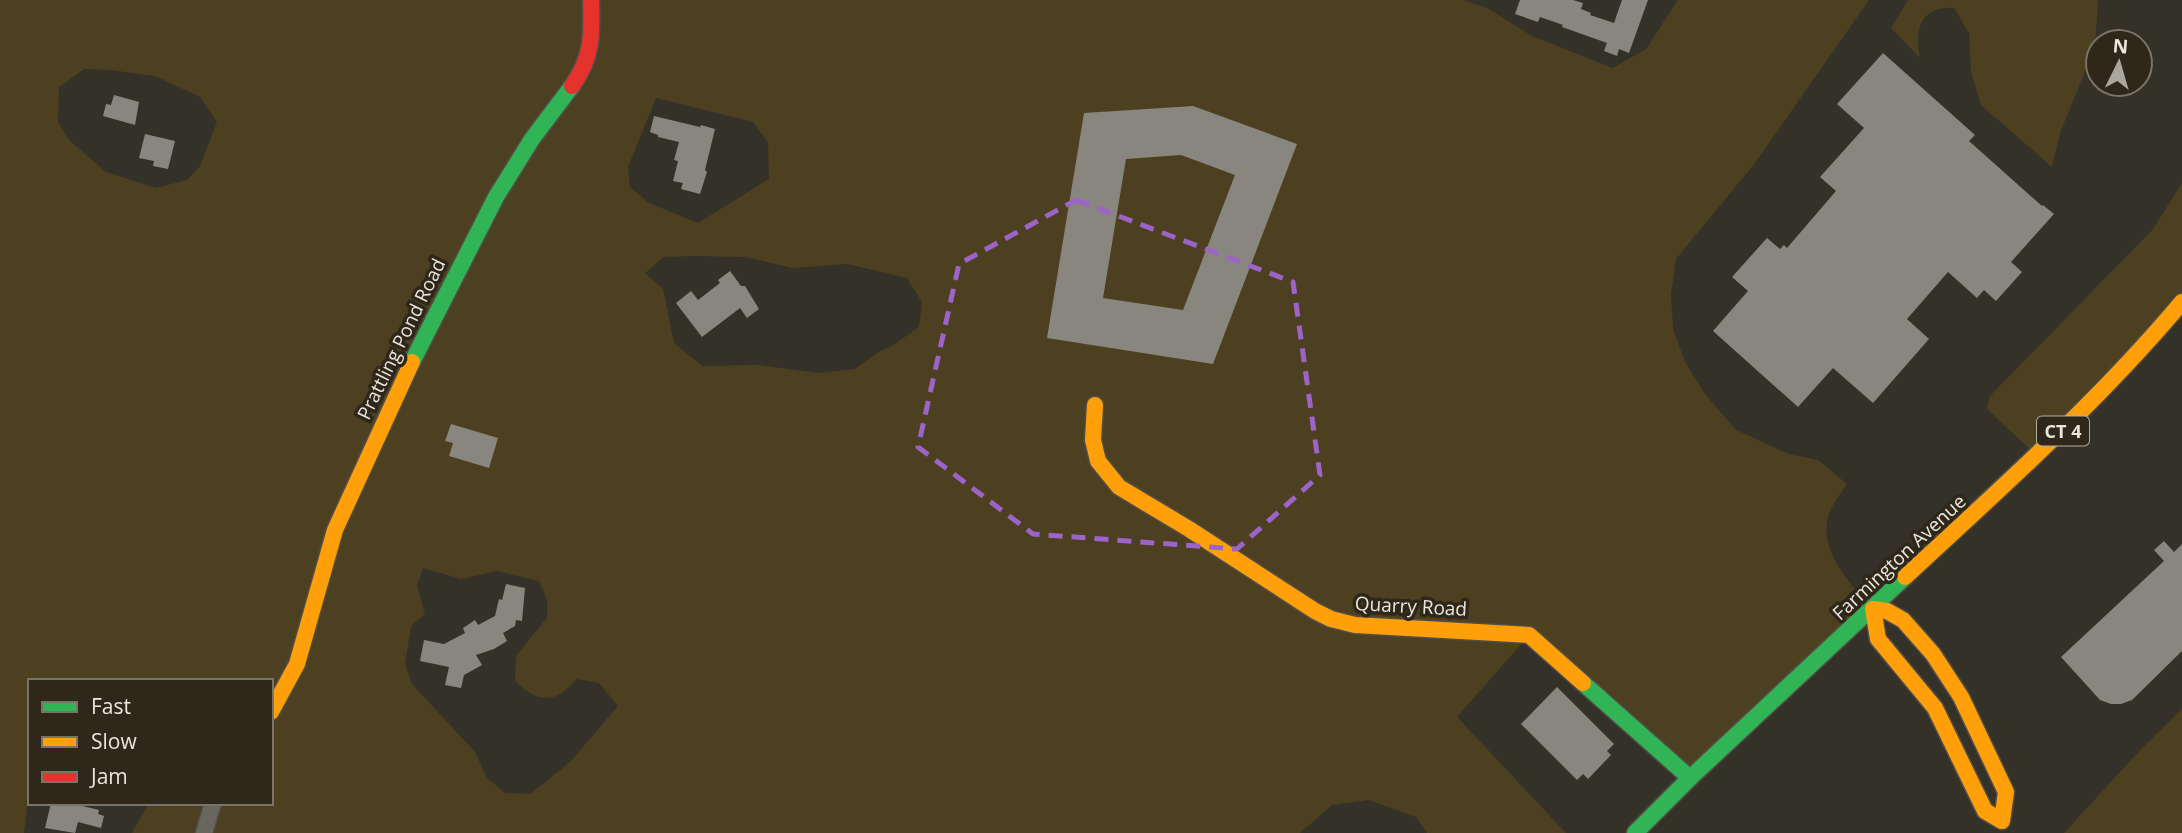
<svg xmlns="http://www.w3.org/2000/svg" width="2182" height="833" viewBox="0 0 2182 833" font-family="'Open Sans',sans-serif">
<rect width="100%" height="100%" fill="#343129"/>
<g fill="#4d4020" fill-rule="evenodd">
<path d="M 0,0 L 1463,0 L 1487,8 L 1532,36 L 1613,68 L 1646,49 L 1678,0 L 1869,0 L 1755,163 L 1676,259 L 1671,294 L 1673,329 L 1685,362 L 1705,394 L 1736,430 L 1789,454 L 1818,460 L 1847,484 C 1842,491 1836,499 1832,507 C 1812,546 1850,583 1873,609 L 1690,778 L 1529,635 L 1457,717 L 1566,833 L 1427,833 L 1416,817 L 1369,800 L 1332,805 L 1300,833 L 132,833 L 149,803 L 271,803 L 271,681 L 30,681 L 30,784 L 24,833 L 0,833 ZM 84,69 L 110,70 L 155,76 L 200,97 L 217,122 L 200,166 L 187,180 L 156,188 L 106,172 L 69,140 L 58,122 L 59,87 ZM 656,98 L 753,122 L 768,142 L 769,179 L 698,223 L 649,203 L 630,187 L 628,167 ZM 693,256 L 746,257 L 792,268 L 847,264 L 907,278 L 922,302 L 919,327 L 892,346 L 880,351 L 855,369 L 819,373 L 759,365 L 702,366 L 674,343 L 663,289 L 645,273 L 664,257 ZM 423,568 L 461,579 L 497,571 L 539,581 L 547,599 L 547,618 L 516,656 L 515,681 C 526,693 543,704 560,694 C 566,691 572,683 577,679 L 599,683 L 618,706 L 570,762 L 530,794 L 505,793 L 487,778 L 475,752 L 412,684 L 405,664 L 411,626 L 425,614 L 417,586 Z"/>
<path d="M 1908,0 L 2098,0 L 2095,47 L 2060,133 L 2052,167 L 1981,105 L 1971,72 L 1969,33 L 1954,8 C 1921,5 1914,30 1920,58 L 1891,28 Z"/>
<path d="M 2182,183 L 2182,302 L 2037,456 L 1987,409 L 1990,396 L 2153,229 Z"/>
<path d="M 2182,709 L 2182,833 L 2064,833 L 2143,747 Z"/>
</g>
<g fill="#89867f" fill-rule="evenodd">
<path d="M 1520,0 L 1573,0 L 1583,3 L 1581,9 L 1591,13 L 1590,15 L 1614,23 L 1622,0 L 1648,0 L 1629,53 L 1619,49 L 1617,56 L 1604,51 L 1607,43 L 1562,27 L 1563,25 L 1540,17 L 1538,22 L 1515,14 Z"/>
<path d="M 1883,53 L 1975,135 L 1969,141 L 2042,206 L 2043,205 L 2054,214 L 2011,262 L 2022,272 L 1996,301 L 1984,290 L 1977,298 L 1948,272 L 1907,319 L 1929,339 L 1873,403 L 1833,368 L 1798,407 L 1713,331 L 1748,291 L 1732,277 L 1767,238 L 1780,249 L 1784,245 L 1787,248 L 1836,191 L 1820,177 L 1864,128 L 1837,104 Z"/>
<path d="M 114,95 L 139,102 L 135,125 L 103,116 L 106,104 L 111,105 Z"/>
<path d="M 1193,106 L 1297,144 L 1213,364 L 1047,338 L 1084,113 ZM 1181,155 L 1235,175 L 1183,310 L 1103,298 L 1126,159 Z"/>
<path d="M 654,116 L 700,127 L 701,125 L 715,129 L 705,170 L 707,172 L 700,194 L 681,189 L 683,183 L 673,181 L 678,161 L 674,160 L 679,142 L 658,137 L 658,135 L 650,132 Z"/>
<path d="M 145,134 L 175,141 L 168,169 L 153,166 L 154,161 L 139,158 Z"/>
<path d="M 730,271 L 741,286 L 745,286 L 759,309 L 747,318 L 740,308 L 702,337 L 676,303 L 691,291 L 698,300 L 720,283 L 718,280 Z"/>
<path d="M 451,424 L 498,438 L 489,468 L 449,456 L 453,443 L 445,441 Z"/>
<path d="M 2164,541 L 2174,552 L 2182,544 L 2182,651 L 2132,700 L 2121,704 L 2111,704 L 2100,700 L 2061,657 L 2164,561 L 2154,550 Z"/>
<path d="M 506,584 L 525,588 L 522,621 L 516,620 L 515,626 L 503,633 L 507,641 L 494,649 L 476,655 L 482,665 L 464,675 L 461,688 L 445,685 L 449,667 L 420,661 L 424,640 L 444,644 L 465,633 L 463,628 L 475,620 L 478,625 L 495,616 L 499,599 L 502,600 Z"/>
<path d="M 1557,687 L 1614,744 L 1607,751 L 1611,755 L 1588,779 L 1583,774 L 1577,780 L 1521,724 Z"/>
<path d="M 51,803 L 82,803 L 82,806 L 99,810 L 98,814 L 104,816 L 101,828 L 78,822 L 75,833 L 45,828 Z"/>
</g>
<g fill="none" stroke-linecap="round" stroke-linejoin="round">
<g stroke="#514e46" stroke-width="19">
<path id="street" d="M 204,833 L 213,803"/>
</g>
<g stroke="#514e46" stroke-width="19">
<g id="fast">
<path d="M 412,362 L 496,197 L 532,139 L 572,86"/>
<path d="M 1583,683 L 1690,778"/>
<path d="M 1635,833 L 1690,778 L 1905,577"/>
</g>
</g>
<g stroke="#514e46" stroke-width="19">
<g id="slow">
<path d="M 1095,405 L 1093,440 L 1098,461 L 1119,487 L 1189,529 L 1315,611 L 1331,619 L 1355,625 L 1529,635 L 1583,683"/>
<path d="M 1905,577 C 2001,488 2098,402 2182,302"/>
<path d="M 1873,609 L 1887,611 L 1903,620 L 1933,654 L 1961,697 L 2006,792 L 2002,821 L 1985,811 L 1935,708 L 1878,639 Z"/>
<path d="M 271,712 L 297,664 L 335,530 L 412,362"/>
</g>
</g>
<g stroke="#514e46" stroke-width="19">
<path id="jam" d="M 572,86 C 593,57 592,35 591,0"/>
</g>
<use href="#street" stroke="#68665f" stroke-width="16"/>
<use href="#fast" stroke="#30b455" stroke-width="16"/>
<use href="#slow" stroke="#ff9f0a" stroke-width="16"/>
<use href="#jam" stroke="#e5322d" stroke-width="16"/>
</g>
<path fill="none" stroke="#9c64c8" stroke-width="5" stroke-dasharray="14 9" stroke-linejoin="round" d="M 1076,200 L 1293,282 L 1320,475 L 1237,549 L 1033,534 L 918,447 L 959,264 Z"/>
<g text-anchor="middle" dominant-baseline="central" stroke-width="7" stroke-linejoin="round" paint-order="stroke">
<rect fill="#2f281a" stroke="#b2ada2" stroke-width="2" x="2037" y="416.5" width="52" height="29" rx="5"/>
<g font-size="18" font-weight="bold" fill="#eae6dd">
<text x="2063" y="431">CT 4</text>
</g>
<g font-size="19" fill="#eae6dd" stroke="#2f281a">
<text transform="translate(401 339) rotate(-64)">Prattling Pond Road</text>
<text transform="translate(1899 557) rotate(-43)">Farmington Avenue</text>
<text transform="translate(1411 606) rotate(3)">Quarry Road</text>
</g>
</g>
<rect x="28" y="679" width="245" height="126" fill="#2f281a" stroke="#7a7468" stroke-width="2"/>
<rect x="42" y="702" width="35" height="10" fill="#30b455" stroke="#7a7468" stroke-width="2"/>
<text x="91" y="714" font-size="21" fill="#eae6dd">Fast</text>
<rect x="42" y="737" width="35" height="10" fill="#ff9f0a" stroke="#7a7468" stroke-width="2"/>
<text x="91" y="749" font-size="21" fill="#eae6dd">Slow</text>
<rect x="42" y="772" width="35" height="10" fill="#e5322d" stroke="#7a7468" stroke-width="2"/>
<text x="91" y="784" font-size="21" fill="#eae6dd">Jam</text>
<g transform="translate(2119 63) rotate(5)"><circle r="33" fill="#2f281a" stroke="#7a7468" stroke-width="2"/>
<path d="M0-5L12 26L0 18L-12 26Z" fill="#aaa79e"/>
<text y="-10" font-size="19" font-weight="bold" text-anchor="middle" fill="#eae6dd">N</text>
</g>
</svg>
